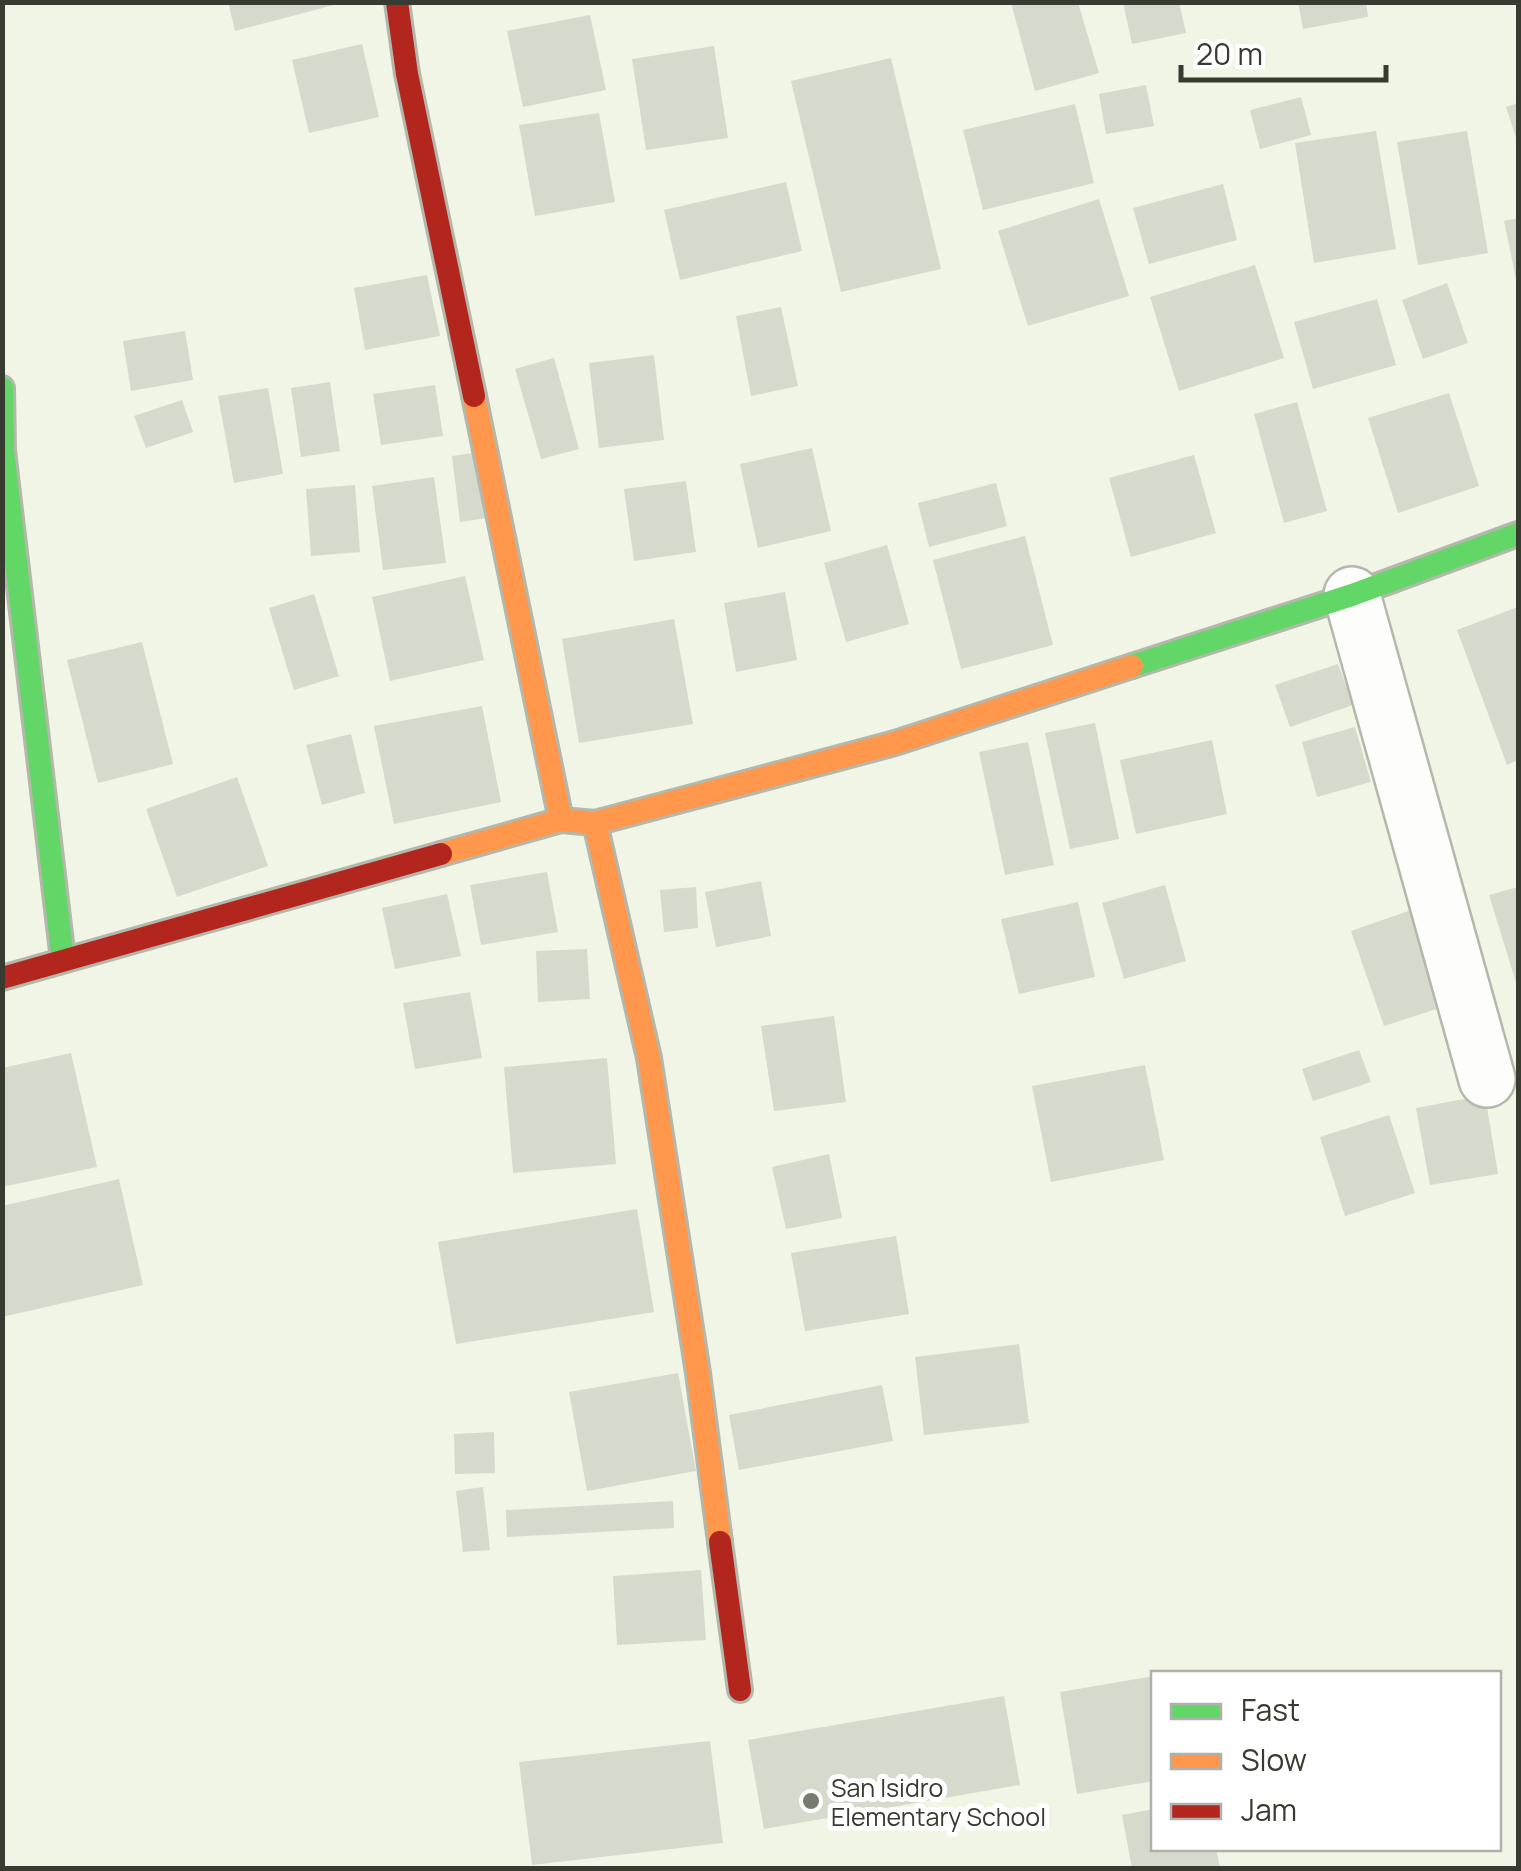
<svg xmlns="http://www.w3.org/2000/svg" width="1521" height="1871" viewBox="0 0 1521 1871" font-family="Manrope,sans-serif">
<rect width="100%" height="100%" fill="#f0f5e5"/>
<g fill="#d6dacc">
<path d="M 228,2 L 338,2 L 338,4 L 235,31 Z"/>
<path d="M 1123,2 L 1179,2 L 1186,33 L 1132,44 Z"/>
<path d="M 1298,2 L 1366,2 L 1368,17 L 1303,29 Z"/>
<path d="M 1011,3 L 1078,3 L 1099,73 L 1035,91 Z"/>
<path d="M 590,15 L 606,90 L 523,107 L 507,31 Z"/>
<path d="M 362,44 L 379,117 L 309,133 L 292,60 Z"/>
<path d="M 714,46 L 728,138 L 646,150 L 632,59 Z"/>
<path d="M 891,58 L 941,269 L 841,292 L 791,81 Z"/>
<path d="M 1146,85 L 1154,126 L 1106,134 L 1099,94 Z"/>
<path d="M 1301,97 L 1311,135 L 1260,149 L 1250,110 Z"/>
<path d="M 1518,103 L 1518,144 L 1506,107 Z"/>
<path d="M 1075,104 L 1094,183 L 983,210 L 963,130 Z"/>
<path d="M 599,113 L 615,202 L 535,216 L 519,125 Z"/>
<path d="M 1376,131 L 1396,249 L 1314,263 L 1295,143 Z"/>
<path d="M 1467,131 L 1488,253 L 1418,265 L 1397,142 Z"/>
<path d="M 786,182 L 802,251 L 680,280 L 664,210 Z"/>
<path d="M 1223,184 L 1237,240 L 1149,264 L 1133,208 Z"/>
<path d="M 1099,199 L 1129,296 L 1028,326 L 998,231 Z"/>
<path d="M 1518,218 L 1518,284 L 1517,284 L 1504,221 Z"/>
<path d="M 1255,265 L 1284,358 L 1179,391 L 1150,297 Z"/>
<path d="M 427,275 L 440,336 L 365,350 L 354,288 Z"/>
<path d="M 1447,283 L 1468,343 L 1423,359 L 1402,300 Z"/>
<path d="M 1377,299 L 1396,365 L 1313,389 L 1294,322 Z"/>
<path d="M 781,307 L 798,386 L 751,396 L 736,316 Z"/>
<path d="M 185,331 L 193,380 L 131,391 L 123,341 Z"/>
<path d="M 654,355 L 664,440 L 599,448 L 589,363 Z"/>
<path d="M 554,358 L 579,449 L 541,459 L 515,369 Z"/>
<path d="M 330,382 L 340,451 L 301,457 L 291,388 Z"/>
<path d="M 435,385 L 443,436 L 381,445 L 373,394 Z"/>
<path d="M 268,388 L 283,474 L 234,483 L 218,396 Z"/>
<path d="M 1449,393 L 1479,486 L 1398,513 L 1368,418 Z"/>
<path d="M 182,400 L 193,432 L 146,448 L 134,416 Z"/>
<path d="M 1297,402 L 1327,511 L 1284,523 L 1254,414 Z"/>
<path d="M 812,448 L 831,531 L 758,548 L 740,464 Z"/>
<path d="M 480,452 L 487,518 L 460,522 L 452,456 Z"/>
<path d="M 1194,455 L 1216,533 L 1131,557 L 1109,478 Z"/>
<path d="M 434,477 L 446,563 L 383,570 L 372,486 Z"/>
<path d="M 686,481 L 696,552 L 634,561 L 624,489 Z"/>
<path d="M 996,483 L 1007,526 L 929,547 L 918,503 Z"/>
<path d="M 355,485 L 360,552 L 311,556 L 306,489 Z"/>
<path d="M 1025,536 L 1053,645 L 961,669 L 933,560 Z"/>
<path d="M 887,545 L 909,624 L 846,642 L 824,563 Z"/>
<path d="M 465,576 L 484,660 L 390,681 L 372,597 Z"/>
<path d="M 785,592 L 797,660 L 736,672 L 724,603 Z"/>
<path d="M 314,594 L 339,676 L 294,690 L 269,608 Z"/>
<path d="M 1518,607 L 1518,760 L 1507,765 L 1457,630 Z"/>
<path d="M 674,619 L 693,724 L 579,743 L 562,639 Z"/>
<path d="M 142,642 L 173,764 L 98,783 L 67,660 Z"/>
<path d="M 1338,664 L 1353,705 L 1290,727 L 1275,685 Z"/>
<path d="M 482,706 L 501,802 L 394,824 L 374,726 Z"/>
<path d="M 1095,723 L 1119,839 L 1070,849 L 1045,733 Z"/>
<path d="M 1355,727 L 1371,782 L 1317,797 L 1302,742 Z"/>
<path d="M 351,734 L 365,793 L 322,805 L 306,745 Z"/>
<path d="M 1212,740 L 1227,814 L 1136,834 L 1120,760 Z"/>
<path d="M 1028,742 L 1054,865 L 1005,875 L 979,752 Z"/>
<path d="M 237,777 L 268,866 L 177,897 L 146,809 Z"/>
<path d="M 547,872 L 558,932 L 481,945 L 470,885 Z"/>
<path d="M 761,881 L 771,936 L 716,947 L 705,892 Z"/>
<path d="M 1165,885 L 1186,961 L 1124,979 L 1102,903 Z"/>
<path d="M 696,887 L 698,928 L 664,932 L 660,890 Z"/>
<path d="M 1518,887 L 1518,989 L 1489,895 Z"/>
<path d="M 447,894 L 461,956 L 395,969 L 382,908 Z"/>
<path d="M 1078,902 L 1095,977 L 1019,994 L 1001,919 Z"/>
<path d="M 1414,909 L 1446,1006 L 1384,1026 L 1351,931 Z"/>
<path d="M 587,949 L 590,999 L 538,1002 L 536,951 Z"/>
<path d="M 470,992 L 482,1058 L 415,1069 L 403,1003 Z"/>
<path d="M 834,1016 L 846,1102 L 774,1111 L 761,1026 Z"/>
<path d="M 1359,1050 L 1371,1082 L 1313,1101 L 1302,1069 Z"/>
<path d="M 71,1053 L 97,1167 L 2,1187 L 2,1068 Z"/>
<path d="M 607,1058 L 616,1164 L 513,1173 L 504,1067 Z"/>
<path d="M 1145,1065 L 1164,1160 L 1051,1182 L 1032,1086 Z"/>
<path d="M 1485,1095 L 1498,1174 L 1430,1185 L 1416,1108 Z"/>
<path d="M 1389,1115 L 1415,1193 L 1345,1216 L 1320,1137 Z"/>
<path d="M 829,1154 L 842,1218 L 786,1229 L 772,1167 Z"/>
<path d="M 119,1179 L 143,1285 L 2,1317 L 2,1206 Z"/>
<path d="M 637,1209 L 654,1312 L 456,1344 L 438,1242 Z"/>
<path d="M 896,1236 L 909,1314 L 805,1331 L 791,1253 Z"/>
<path d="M 1019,1344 L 1029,1423 L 924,1435 L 915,1357 Z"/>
<path d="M 678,1373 L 696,1471 L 587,1491 L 569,1392 Z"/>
<path d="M 882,1385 L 893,1441 L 739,1470 L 729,1415 Z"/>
<path d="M 494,1432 L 495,1473 L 455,1474 L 454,1434 Z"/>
<path d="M 483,1487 L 490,1550 L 463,1552 L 456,1491 Z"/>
<path d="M 673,1501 L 674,1528 L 507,1537 L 506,1510 Z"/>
<path d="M 701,1570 L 706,1640 L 617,1645 L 613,1576 Z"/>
<path d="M 1154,1676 L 1154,1781 L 1077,1794 L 1060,1692 Z"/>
<path d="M 1004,1696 L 1020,1785 L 764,1829 L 748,1740 Z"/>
<path d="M 710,1741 L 723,1843 L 532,1865 L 519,1762 Z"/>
<path d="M 1154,1809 L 1154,1848 L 1216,1848 L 1220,1868 L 1132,1868 L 1122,1815 Z"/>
</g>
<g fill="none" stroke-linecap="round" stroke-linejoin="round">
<g stroke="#b4b7ab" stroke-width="60">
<path id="street" d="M 1352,595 L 1487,1079"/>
</g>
<g stroke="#b4b7ab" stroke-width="28">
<g id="fast">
<path d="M 2,388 L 3,451 L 63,960"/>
<path d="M 1132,666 L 1352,595 L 1518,534"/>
</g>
</g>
<g stroke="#b4b7ab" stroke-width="28">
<g id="slow">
<path d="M 474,396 L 561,820"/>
<path d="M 595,823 L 649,1058 L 698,1373 L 720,1542"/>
<path d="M 441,854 L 561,820 L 595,823 L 895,743 L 1132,666"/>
</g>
</g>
<g stroke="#b4b7ab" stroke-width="28">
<g id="jam">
<path d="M 397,2 L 407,74 L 474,396"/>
<path d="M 2,978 L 441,854"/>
<path d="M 720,1542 L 740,1690"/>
</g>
</g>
<use href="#street" stroke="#fdfefb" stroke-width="55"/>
<use href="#fast" stroke="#63d668" stroke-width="22"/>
<use href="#slow" stroke="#ff974d" stroke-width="22"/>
<use href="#jam" stroke="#b3261e" stroke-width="22"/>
</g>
<circle fill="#787c6f" stroke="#fff" stroke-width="4" cx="811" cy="1801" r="10"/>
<g text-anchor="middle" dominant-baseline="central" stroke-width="10" stroke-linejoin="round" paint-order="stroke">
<g font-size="25" fill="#383b2f" stroke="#fff" text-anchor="start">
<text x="831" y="1787">San Isidro<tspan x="831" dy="29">Elementary School</tspan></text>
</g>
</g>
<rect width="1521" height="1871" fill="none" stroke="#383b2f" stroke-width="10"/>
<rect x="1151" y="1671" width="350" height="180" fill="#ffffff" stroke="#afb1ac" stroke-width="2.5"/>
<rect x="1171" y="1704" width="50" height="15" fill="#63d668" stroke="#afb1ac" stroke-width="2.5"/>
<text x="1241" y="1721" font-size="30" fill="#383b2f">Fast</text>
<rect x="1171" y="1754" width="50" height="15" fill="#ff974d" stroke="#afb1ac" stroke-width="2.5"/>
<text x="1241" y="1771" font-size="30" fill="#383b2f">Slow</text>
<rect x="1171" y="1804" width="50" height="15" fill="#b3261e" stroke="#afb1ac" stroke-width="2.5"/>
<text x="1241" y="1821" font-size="30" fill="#383b2f">Jam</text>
<path d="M1181 65v15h205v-15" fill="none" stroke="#383b2f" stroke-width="5"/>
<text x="1196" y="65" font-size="30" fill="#383b2f" stroke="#ffffff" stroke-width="8" paint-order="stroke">20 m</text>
</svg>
